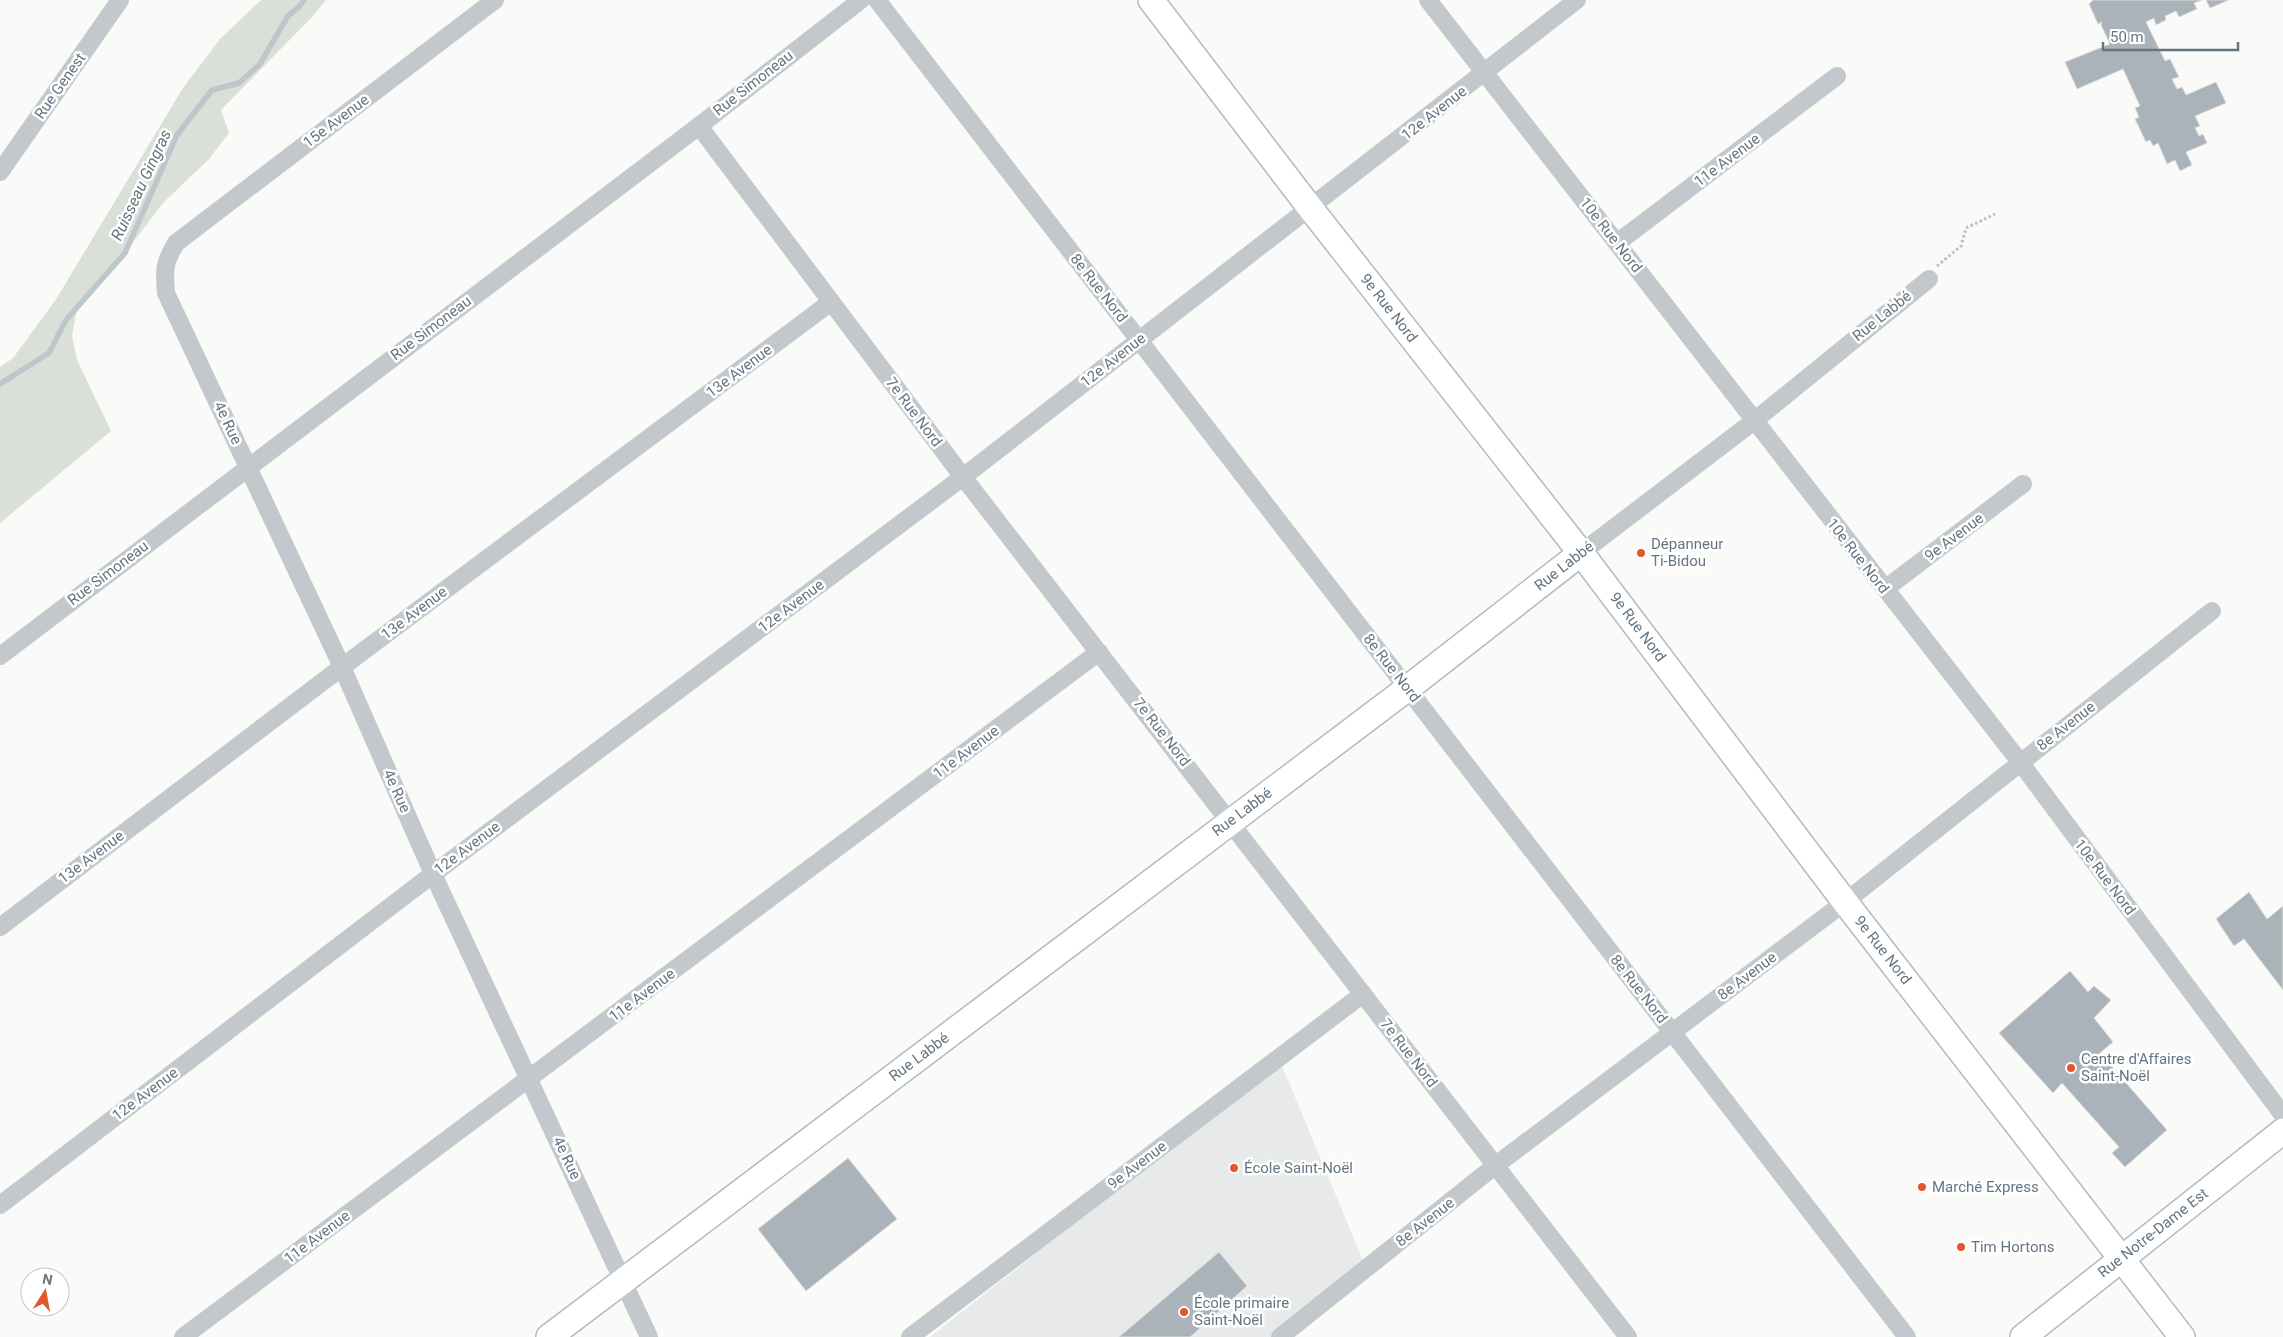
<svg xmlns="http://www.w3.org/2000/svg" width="2283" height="1337" viewBox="0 0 2283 1337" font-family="Roboto,sans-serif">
<rect width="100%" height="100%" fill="#fafaf8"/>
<path fill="#e8e9e9" d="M 1280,1061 L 1369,1275 L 1287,1337 L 930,1337 Z"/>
<path fill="#dadfd7" d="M 261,0 L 326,0 L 313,16 L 221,110 L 229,133 L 209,159 L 162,204 L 125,253 L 77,308 L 72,336 L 77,360 L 111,431 L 0,523 L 0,367 L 13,358 L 55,301 L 183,88 L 220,39 Z"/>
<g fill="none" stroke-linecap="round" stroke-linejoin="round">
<path stroke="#bbc7cb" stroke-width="5.5" d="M 0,384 L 49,353 L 66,320 L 125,253 L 177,135 L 212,90 L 239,83 L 260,64 L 288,16 L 299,7 L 304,0"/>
</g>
<g fill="#aab3b9" stroke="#dcdcda">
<path d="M 2093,0 L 2202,0 L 2194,3 L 2197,9 L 2179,17 L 2176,11 L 2165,16 L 2166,20 L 2156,25 L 2154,18 L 2146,22 L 2165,61 L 2170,59 L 2179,77 L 2172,79 L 2177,89 L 2182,87 L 2186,95 L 2216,82 L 2226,103 L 2195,116 L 2200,126 L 2195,128 L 2199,136 L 2203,134 L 2207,143 L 2186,152 L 2192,165 L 2180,171 L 2175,160 L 2167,164 L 2158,143 L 2153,146 L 2150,140 L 2146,142 L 2135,119 L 2139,117 L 2135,108 L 2140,106 L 2123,69 L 2077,89 L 2065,62 L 2110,44 L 2101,25 L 2102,22 L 2098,24 L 2089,4 Z"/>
<path d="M 2206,0 L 2229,0 L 2210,8 Z"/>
<path d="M 2249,892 L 2267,919 L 2283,906 L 2283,990 L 2244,939 L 2234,946 L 2216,919 Z"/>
<path d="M 2070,971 L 2088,992 L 2094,986 L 2111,1000 L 2094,1018 L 2113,1042 L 2100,1053 L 2167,1130 L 2125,1167 L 2112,1153 L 2119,1147 L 2062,1083 L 2053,1093 L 1999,1033 Z"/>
<path d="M 848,1158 L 897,1219 L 806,1291 L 758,1229 Z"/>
<path d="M 1219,1252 L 1247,1286 L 1190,1337 L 1119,1337 Z"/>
</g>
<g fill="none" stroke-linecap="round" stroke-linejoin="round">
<g stroke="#b3babf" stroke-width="28">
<g id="secondary">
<path d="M 1151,0 L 1311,209 L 1581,553 L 1845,902 L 2182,1337"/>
<path d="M 549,1337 L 1408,688 L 1581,553"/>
<path d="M 2023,1337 L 2283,1131"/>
</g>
</g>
<path stroke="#bbbfc2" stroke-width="3" stroke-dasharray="2.5 2.5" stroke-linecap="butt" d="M 1937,266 L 1961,246 L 1966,228 L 1995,214"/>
<g stroke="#c3c8cc" stroke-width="18">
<path d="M 495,0 L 176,243 C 164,263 164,270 166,293 L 342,667 L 433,874 L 649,1337"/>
<path d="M 877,0 L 1907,1337"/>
<path d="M 1428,0 L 2020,762 L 2283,1115"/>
<path d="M 699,126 L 963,477 L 1628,1337"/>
<path d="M 0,172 L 120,0"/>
<path d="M 1617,243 L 1837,76"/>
<path d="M 1581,553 L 1754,421 L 1929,279"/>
<path d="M 1885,589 L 2023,484"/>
<path d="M 0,656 L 699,126 L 861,0"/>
<path d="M 0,927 L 342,667 L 831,302"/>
<path d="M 0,1205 L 433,874 L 963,477 L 1577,0"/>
<path d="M 183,1337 L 1099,652"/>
<path d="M 910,1337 L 1363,994"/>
<path d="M 1280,1337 L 1496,1165 L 1845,902 L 2212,611"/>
</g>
<use href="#secondary" stroke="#fff" stroke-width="25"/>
</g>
<g fill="#e4572e" stroke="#fff" stroke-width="2">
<circle cx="1641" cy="553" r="5"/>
<circle cx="2071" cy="1068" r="5"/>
<circle cx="1234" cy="1168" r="5"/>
<circle cx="1922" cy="1187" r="5"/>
<circle cx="1961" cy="1247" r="5"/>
<circle cx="1184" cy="1312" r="5"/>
</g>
<g text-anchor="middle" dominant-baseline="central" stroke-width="5" stroke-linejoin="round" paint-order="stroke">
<g font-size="15" fill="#657683" stroke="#fff">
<text transform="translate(753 83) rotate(-38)">Rue Simoneau</text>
<text transform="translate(60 86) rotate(-55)">Rue Genest</text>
<text transform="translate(1434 113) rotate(-38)">12e Avenue</text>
<text transform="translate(336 121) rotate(-37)">15e Avenue</text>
<text transform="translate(1727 160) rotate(-37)">11e Avenue</text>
<text transform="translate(1611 235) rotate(52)">10e Rue Nord</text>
<text transform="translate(1099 288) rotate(52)">8e Rue Nord</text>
<text transform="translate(1389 308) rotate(52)">9e Rue Nord</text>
<text transform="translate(1882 316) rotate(-39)">Rue Labbé</text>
<text transform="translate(431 328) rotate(-37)">Rue Simoneau</text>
<text transform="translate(1113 360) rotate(-38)">12e Avenue</text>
<text transform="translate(739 371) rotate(-37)">13e Avenue</text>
<text transform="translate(914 412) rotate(53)">7e Rue Nord</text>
<text transform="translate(228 423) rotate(65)">4e Rue</text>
<text transform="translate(1954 537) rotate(-37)">9e Avenue</text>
<text transform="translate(1858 556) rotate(52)">10e Rue Nord</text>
<text transform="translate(1564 566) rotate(-38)">Rue Labbé</text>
<text transform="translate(108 573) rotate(-37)">Rue Simoneau</text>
<text transform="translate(791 606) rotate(-37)">12e Avenue</text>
<text transform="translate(414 613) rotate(-37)">13e Avenue</text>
<text transform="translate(1638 627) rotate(53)">9e Rue Nord</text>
<text transform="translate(1392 668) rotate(52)">8e Rue Nord</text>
<text transform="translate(2066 726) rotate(-38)">8e Avenue</text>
<text transform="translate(1162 732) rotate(52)">7e Rue Nord</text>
<text transform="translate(966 752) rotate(-37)">11e Avenue</text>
<text transform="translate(397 791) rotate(66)">4e Rue</text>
<text transform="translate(1242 812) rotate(-37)">Rue Labbé</text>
<text transform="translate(467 848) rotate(-37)">12e Avenue</text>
<text transform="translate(91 857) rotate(-37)">13e Avenue</text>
<text transform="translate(2105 877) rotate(53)">10e Rue Nord</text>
<text transform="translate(1883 950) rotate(52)">9e Rue Nord</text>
<text transform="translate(1747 976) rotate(-37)">8e Avenue</text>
<text transform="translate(1639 989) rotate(52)">8e Rue Nord</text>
<text transform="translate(642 995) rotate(-37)">11e Avenue</text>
<text transform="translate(1409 1053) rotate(52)">7e Rue Nord</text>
<text transform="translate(919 1057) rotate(-37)">Rue Labbé</text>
<text transform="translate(145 1094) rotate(-37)">12e Avenue</text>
<text transform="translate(567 1158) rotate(65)">4e Rue</text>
<text transform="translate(1137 1165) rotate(-37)">9e Avenue</text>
<text transform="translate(1425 1222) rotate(-38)">8e Avenue</text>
<text transform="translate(2153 1233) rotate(-38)">Rue Notre-Dame Est</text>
<text transform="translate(317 1237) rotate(-37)">11e Avenue</text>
</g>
<g font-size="15" fill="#657683" stroke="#fff" text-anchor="start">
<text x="1651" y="544">Dépanneur<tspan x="1651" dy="17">Ti-Bidou</tspan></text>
<text x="2081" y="1059">Centre d'Affaires<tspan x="2081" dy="17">Saint-Noël</tspan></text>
<text x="1244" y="1168">École Saint-Noël</text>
<text x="1932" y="1187">Marché Express</text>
<text x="1971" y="1247">Tim Hortons</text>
<text x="1194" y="1303">École primaire<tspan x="1194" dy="17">Saint-Noël</tspan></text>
</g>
<g font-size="16" font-style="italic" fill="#60757c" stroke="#fff">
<text transform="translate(141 185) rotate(-65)">Ruisseau Gingras</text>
</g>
</g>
<g transform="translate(45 1292) rotate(11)"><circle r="24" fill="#ffffff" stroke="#c1c8cd"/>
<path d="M0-4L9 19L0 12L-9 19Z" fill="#e4572e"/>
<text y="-8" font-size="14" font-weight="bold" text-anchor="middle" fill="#657683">N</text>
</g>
<path d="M2103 42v8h135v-8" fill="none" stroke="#657683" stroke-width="2.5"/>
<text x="2110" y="42" font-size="15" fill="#657683" stroke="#ffffff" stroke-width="4" paint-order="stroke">50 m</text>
</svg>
